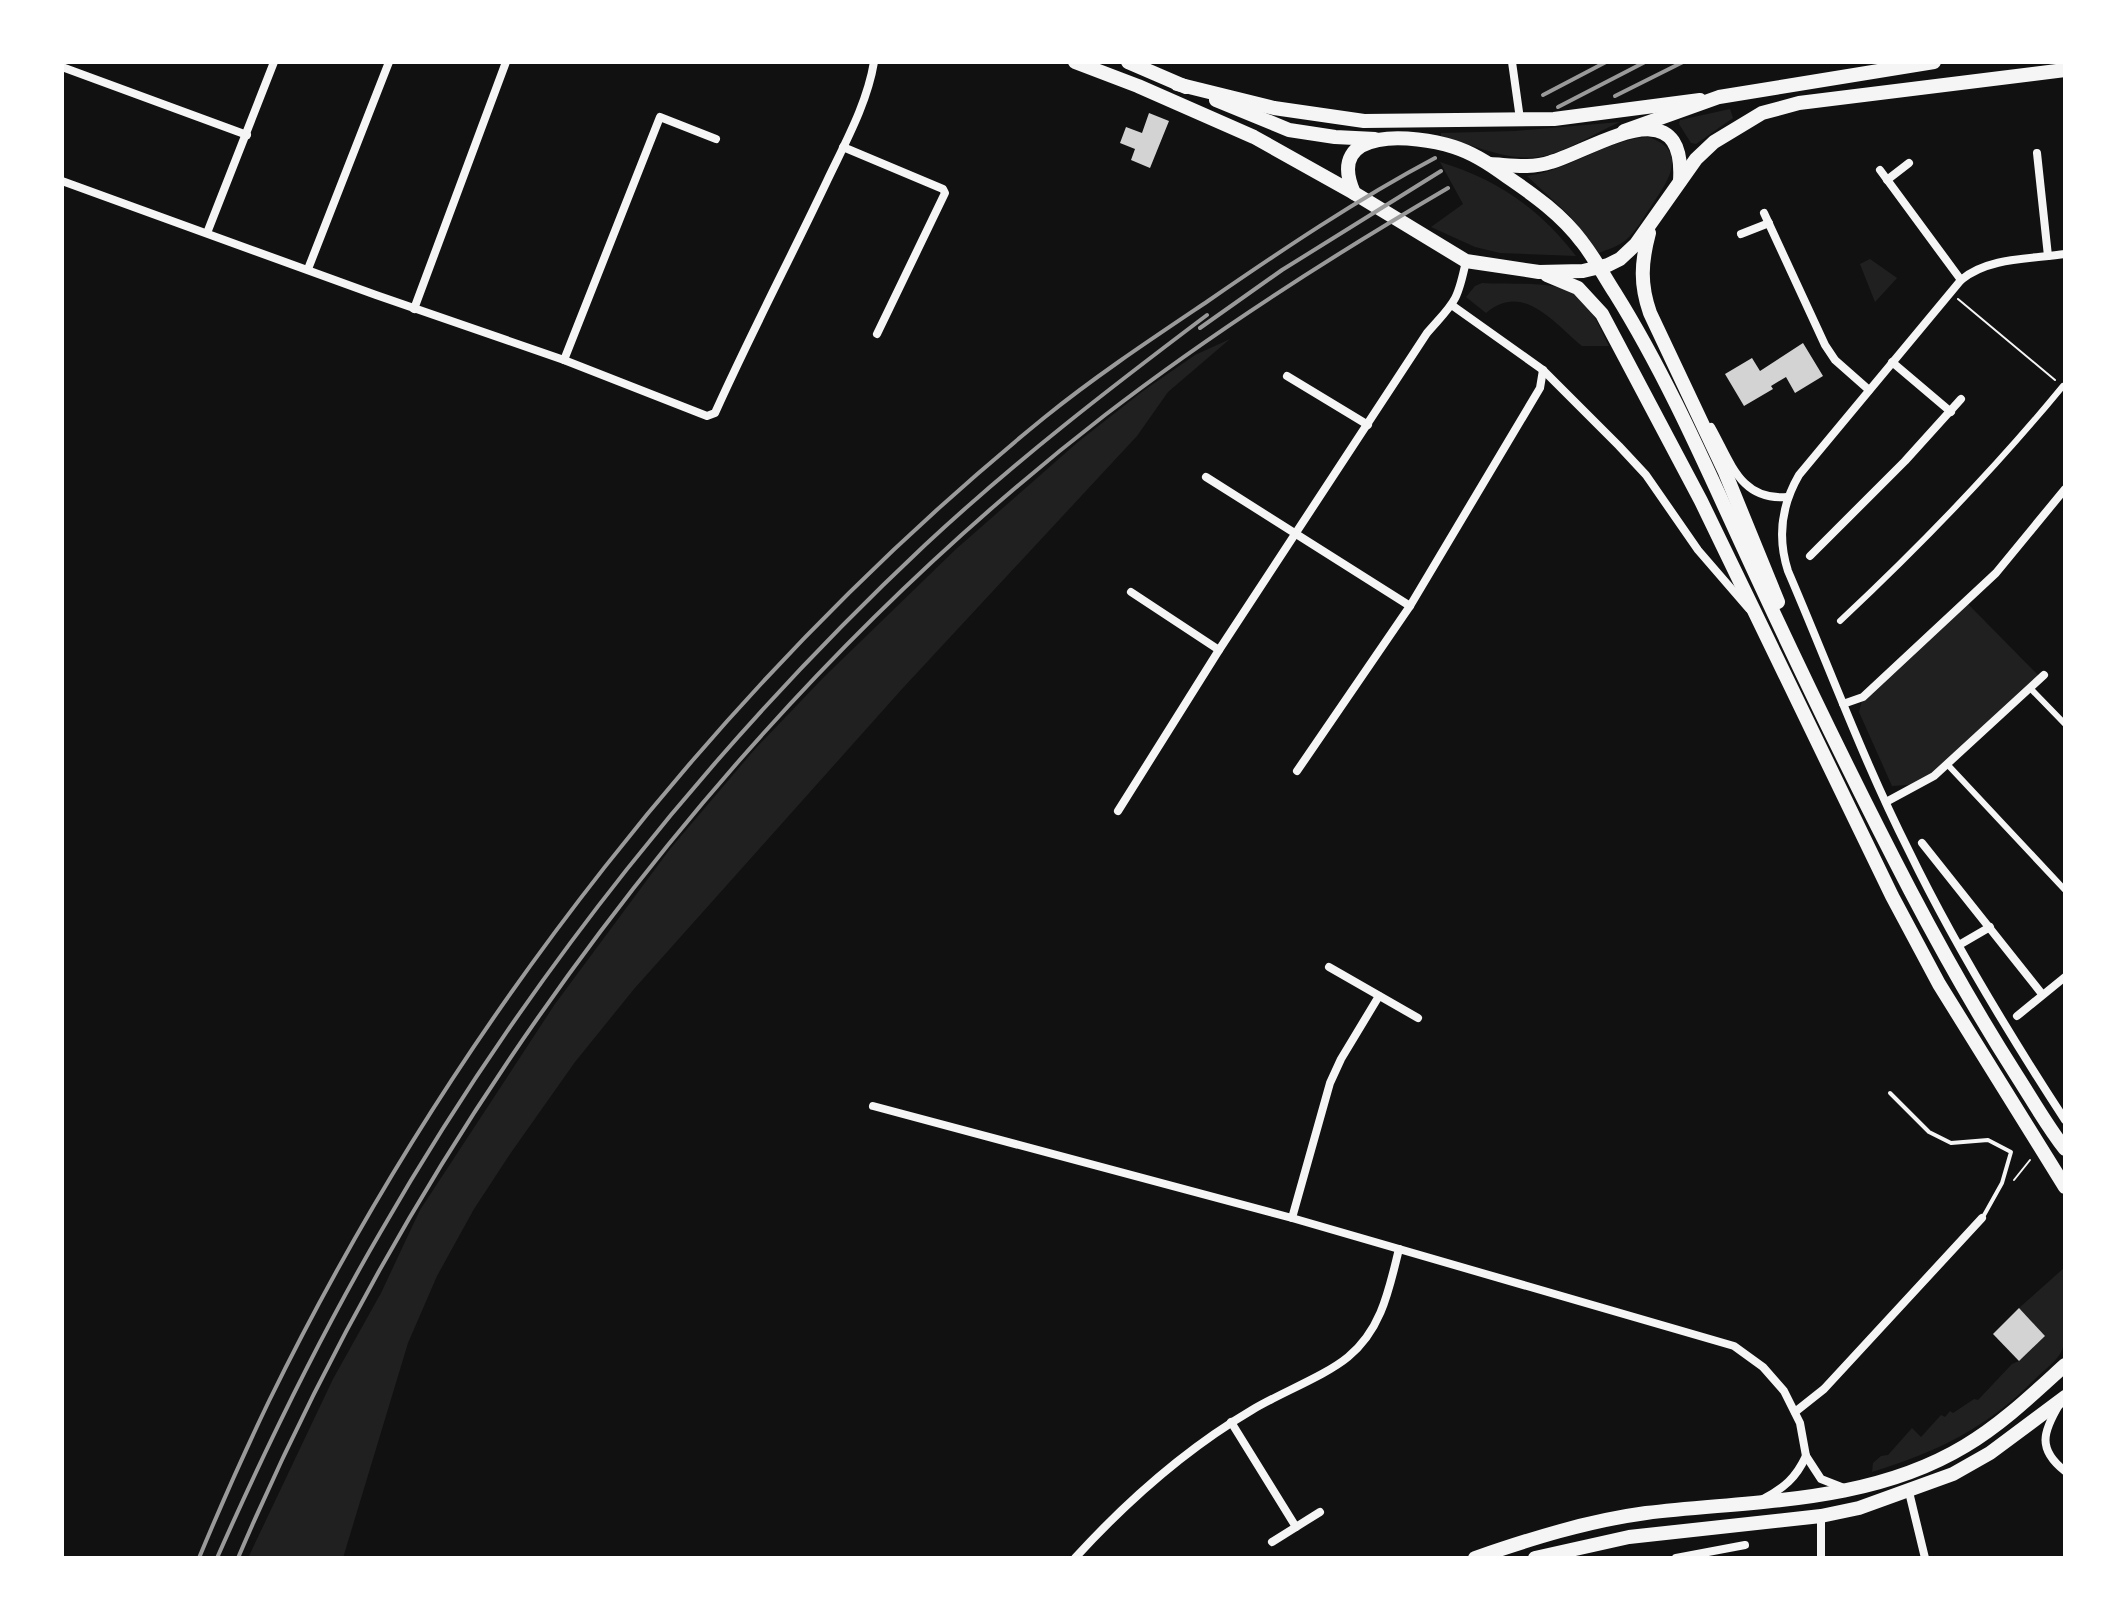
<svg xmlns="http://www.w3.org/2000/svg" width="2127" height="1620" viewBox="0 0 2127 1620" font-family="Roboto,sans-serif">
<rect width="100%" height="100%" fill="#111"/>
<g fill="#202020">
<path d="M 1730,109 L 1733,118 L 1696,144 L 1691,143 L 1679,124 L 1680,120 Z"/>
<path d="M 1620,122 C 1597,132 1574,147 1551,154 C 1515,166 1475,145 1441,136 L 1441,133 L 1515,131 Z"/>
<path d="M 1648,137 C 1691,151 1667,183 1650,208 C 1643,218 1637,230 1627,239 C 1619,246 1609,249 1599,253 L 1570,216 L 1527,176 C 1571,170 1605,140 1648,137 Z"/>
<path d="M 1440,162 C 1497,179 1540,209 1576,256 L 1500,253 L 1475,247 L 1431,227 L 1463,204 Z"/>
<path d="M 1870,259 L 1897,278 L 1875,302 L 1860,264 Z"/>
<path d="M 1482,283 C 1507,285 1554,280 1575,294 C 1591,305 1600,328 1609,346 L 1582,346 C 1554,323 1523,281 1486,313 L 1466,297 L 1475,286 Z"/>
<path d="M 1230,339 L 1168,392 L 1137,436 L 902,689 L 634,989 L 575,1062 L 510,1154 L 474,1209 L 437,1276 L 408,1343 L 343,1558 L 248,1558 L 333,1379 L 381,1293 L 420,1210 L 555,1004 L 670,849 L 755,749 L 823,678 L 955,550 L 1078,442 L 1143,391 L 1195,355 Z"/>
<path d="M 1966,602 L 2040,677 L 1921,784 L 1892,786 L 1859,712 L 1863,697 Z"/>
<path d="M 2065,1267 C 2065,1285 2069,1339 2061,1352 C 2056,1362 2043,1371 2035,1379 C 1987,1428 1937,1452 1872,1472 L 1873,1463 L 1881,1456 L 1888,1455 L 1912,1428 L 1921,1437 L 1941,1415 L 1945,1417 L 1950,1411 L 1953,1413 L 1974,1399 L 1978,1400 L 2012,1364 L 2019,1361 L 2045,1336 L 2019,1308 Z"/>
</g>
<g fill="#d3d3d3">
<path d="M 1149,113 L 1169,121 L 1150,168 L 1131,160 L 1135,149 L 1120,143 L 1126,127 L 1142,133 Z"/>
<path d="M 1803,343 L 1823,376 L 1795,393 L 1786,377 L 1771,386 L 1773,389 L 1744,406 L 1725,374 L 1752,358 L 1760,371 Z"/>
<path d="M 2019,1308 L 2045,1336 L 2019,1361 L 1993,1334 Z"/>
</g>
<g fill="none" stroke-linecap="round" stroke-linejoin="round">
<g stroke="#f5f5f5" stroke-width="2">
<path d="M 1958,299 L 2055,380"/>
<path d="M 2014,1180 L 2030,1160"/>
</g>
<path stroke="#f5f5f5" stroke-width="4" d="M 1890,1093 L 1929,1132 L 1951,1143 L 1988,1140 L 2011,1152 L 2002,1183 L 1983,1217"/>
<g stroke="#f5f5f5" stroke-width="6">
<path d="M 1840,621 C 1919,547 1994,470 2063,386"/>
<path d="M 2030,688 L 2065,724"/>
<path d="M 1947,764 L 2065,890"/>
</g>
<g stroke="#f5f5f5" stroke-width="8">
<path d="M 1512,62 L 1520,119"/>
<path d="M 62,67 L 247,135"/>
<path d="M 843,147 L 943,189 L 945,193 L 877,334"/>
<path d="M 2037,153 L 2048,256"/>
<path d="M 1880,170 L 1961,280"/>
<path d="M 1887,180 L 1909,163"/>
<path d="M 62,181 L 376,295 L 564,360 L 707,416 L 715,413 C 750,335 790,259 827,181 C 845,143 867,104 874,62"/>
<path d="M 1764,213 L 1825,345 L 1835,360 L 1869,390"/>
<path d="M 207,233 L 274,62"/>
<path d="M 1741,234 L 1769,223"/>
<path d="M 2065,254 C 2032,259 1988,257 1961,280 L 1799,475 C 1781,506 1777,537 1788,571 C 1828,664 1863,760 1909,851 C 1954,944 2009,1034 2065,1120"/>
<path d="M 308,269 L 389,62"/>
<path d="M 1453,306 L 1543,370 L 1619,446 L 1646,475 L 1698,550 L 1749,609"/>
<path d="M 414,309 L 506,62"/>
<path d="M 564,360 L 660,117 L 716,139"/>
<path d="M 1892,362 L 1951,412"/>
<path d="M 1287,376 L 1368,425"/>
<path d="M 1711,427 C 1731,462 1740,501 1787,497"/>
<path d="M 1206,477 L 1410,606"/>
<path d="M 1810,556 L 1905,461 L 1961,399"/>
<path d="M 1131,592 L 1219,650"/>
<path d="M 1843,704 L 1863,697 L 1996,573 L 2065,489"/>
<path d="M 1297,771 L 1410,606 L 1540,388 L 1543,370"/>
<path d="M 1886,802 L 1934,776 L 2044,675"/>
<path d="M 1118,811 L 1219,650 L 1427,333 C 1454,302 1457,304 1466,261"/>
<path d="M 1922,843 L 2042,994"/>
<path d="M 1959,945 L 1990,927"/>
<path d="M 1329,967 L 1418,1018"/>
<path d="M 2017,1016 L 2065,977"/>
<path d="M 873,1106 L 1292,1218 L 1734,1346 L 1763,1367 L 1784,1391 L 1800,1423 L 1806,1456 L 1821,1479 L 1844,1488"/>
<path d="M 1292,1218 L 1330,1083 L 1341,1059 L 1379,996"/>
<path d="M 2059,1405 C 2043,1432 2037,1449 2065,1471"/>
<path d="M 1795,1412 L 1824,1389 L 1982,1218"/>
<path d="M 1231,1422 L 1296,1527"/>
<path d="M 1909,1492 L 1925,1558"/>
<path d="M 1763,1499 C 1784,1488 1796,1478 1806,1456"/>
<path d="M 1272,1542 L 1320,1512"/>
<path d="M 1075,1558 C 1128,1500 1184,1450 1252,1410 C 1280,1393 1325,1376 1348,1357 C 1382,1329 1389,1289 1399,1249"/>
<path d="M 1676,1558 L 1745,1545"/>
<path d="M 1821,1558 L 1821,1516"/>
</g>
<g stroke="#f5f5f5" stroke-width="14">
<path d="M 1075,62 L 1138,86 L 1254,137 L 1354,193"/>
<path d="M 1128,62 L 1186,87"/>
<path d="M 1177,84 L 1274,108 L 1364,121 L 1554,119 L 1700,100"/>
<path d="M 1216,100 L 1289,130 L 1335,137 L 1375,139"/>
</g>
<g stroke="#f5f5f5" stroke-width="14">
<path d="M 2065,70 L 1799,103 L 1762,113 L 1714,142 L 1696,159 L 1636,244 L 1620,259 L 1608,265 L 1583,271 L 1539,272 L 1466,261 L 1354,193 C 1324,125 1415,135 1454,147 C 1473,153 1490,164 1506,176 C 1534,195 1562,215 1582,242 C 1594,257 1604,276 1615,293 C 1673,386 1715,488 1762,588 C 1809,689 1858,790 1910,890 C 1943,953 1978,1015 2017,1076 C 2033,1101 2047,1126 2065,1149"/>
<path d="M 1624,131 L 1719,97 L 1934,62"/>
<path d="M 1490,164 C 1510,165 1531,169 1551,162 C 1593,150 1686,85 1680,181"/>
<path d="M 1649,233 C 1641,263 1640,284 1650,313 L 1725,472 L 1778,602"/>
<path d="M 1547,275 L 1578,288 L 1602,314 L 1701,501 L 1892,896 L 1939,984 L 2065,1187"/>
<path d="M 1475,1558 C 1530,1539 1587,1521 1646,1513 C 1754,1500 1869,1504 1965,1446 C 2002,1424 2033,1394 2065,1365"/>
<path d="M 1535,1558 L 1629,1537 L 1821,1516 L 1859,1508 L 1953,1474 L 1990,1453 L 2065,1397"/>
</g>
<g stroke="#9a9a9a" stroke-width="4">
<path d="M 1543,95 L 1606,62"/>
<path d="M 1615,96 L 1683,62"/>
<path d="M 1558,107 L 1645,62"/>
<path d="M 1200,328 L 1282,270 L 1441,171"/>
<path d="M 199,1558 C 221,1505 244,1453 269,1401 C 452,1027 722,680 1045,417 C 1097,375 1153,338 1208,301 C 1282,250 1356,200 1435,158"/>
<path d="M 217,1558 C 266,1447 319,1338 380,1233 C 526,979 711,746 925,545 C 1014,462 1110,388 1207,315"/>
<path d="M 238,1558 C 425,1120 728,707 1105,415 C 1214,331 1330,257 1448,188"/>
</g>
</g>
<rect width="2127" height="1620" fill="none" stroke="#ffffff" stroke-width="128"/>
</svg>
